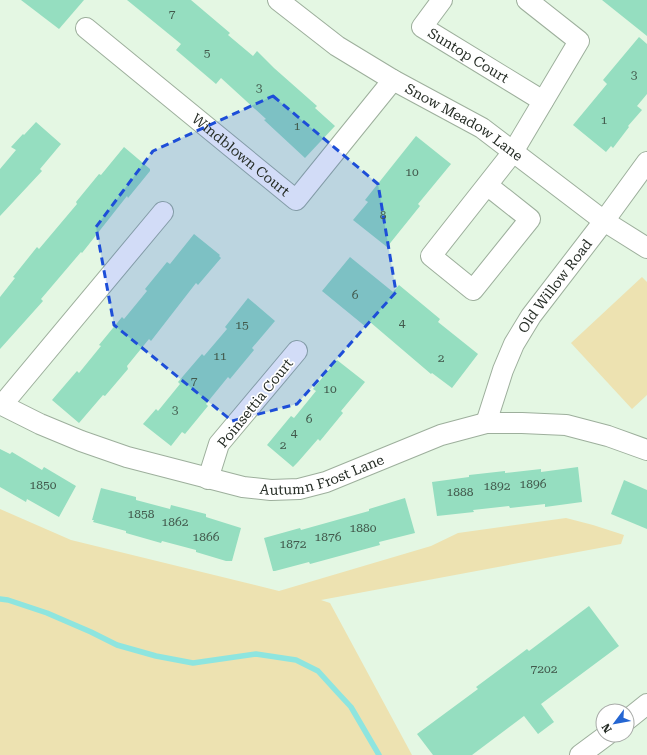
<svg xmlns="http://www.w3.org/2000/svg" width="647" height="755" viewBox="0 0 647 755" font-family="'Roboto Serif',serif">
<rect width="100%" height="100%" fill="#e4f7e3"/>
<g fill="#ede2b1">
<path d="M 642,277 L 647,282 L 647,395 L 632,409 L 571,343 Z"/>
<path d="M 0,509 L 71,540 L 279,591 L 431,546 L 458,533 L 566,518 L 593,525 L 624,535 L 621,544 L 321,600 L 330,603 L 412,755 L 0,755 Z"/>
</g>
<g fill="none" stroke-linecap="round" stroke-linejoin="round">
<path stroke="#8ee5df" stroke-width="5.5" d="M 0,599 L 8,600 L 47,613 L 91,632 L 117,645 L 156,656 L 193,663 L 256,654 L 296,660 L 318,671 L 338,693 L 351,707 L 379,755"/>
</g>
<g fill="#95dec0">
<path d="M 21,0 L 84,0 L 59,29 Z"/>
<path d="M 127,0 L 191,0 L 230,33 L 228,35 L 253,56 L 257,51 L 274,68 L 317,106 L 315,108 L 335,126 L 305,158 L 264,120 L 266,119 L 221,78 L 216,84 L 176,50 L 181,44 Z"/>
<path d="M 602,0 L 647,0 L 647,36 Z"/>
<path d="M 639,37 L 647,44 L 647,94 L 637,106 L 642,110 L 628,126 L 629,127 L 613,148 L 611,146 L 606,152 L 573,125 L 607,84 L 603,80 Z"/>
<path d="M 36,122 L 61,144 L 40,169 L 42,171 L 0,216 L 0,169 L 16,150 L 11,147 L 23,134 L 24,135 Z"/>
<path d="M 416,136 L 451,164 L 418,204 L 420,206 L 387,247 L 353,220 L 368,202 L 365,200 Z"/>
<path d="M 124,147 L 150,169 L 150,171 L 128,198 L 127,196 L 82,253 L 81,252 L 41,299 L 43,301 L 0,349 L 0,297 L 15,278 L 13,277 L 37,247 L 39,249 L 77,204 L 76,202 L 99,174 L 101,175 Z"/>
<path d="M 194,234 L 220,255 L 219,256 L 221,258 L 198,285 L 196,283 L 151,341 L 149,339 L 127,366 L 128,369 L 105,396 L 103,395 L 79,423 L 52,400 L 77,371 L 79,373 L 101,346 L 99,345 L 122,317 L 124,319 L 147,291 L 145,289 L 167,262 L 170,264 Z"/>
<path d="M 350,257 L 393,292 L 399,285 L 440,319 L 438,322 L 478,354 L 452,388 L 432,373 L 431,374 L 370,322 L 366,327 L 322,291 Z"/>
<path d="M 248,298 L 275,321 L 252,348 L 254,350 L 230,379 L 228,377 L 206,404 L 208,406 L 185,434 L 182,432 L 171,446 L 143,424 L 156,409 L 158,411 L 180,384 L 178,382 L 202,354 L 204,356 L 227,329 L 225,327 Z"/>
<path d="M 337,360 L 365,382 L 341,411 L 343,413 L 320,441 L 318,439 L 298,462 L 293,467 L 267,445 L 291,416 L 294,418 L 316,391 L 313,389 Z"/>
<path d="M 0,449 L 10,454 L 12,452 L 42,470 L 44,467 L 76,486 L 59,517 L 27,499 L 26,502 L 0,487 Z"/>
<path d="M 578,467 L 582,502 L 545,507 L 545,504 L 510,508 L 509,506 L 473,510 L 474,512 L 437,516 L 432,482 L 469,477 L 469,475 L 505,471 L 505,473 L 541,469 L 541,472 Z"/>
<path d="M 624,480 L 647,490 L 647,529 L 611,514 Z"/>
<path d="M 101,488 L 136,497 L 136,500 L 170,509 L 171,505 L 206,514 L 206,517 L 241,528 L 232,561 L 226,561 L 196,552 L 196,550 L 162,541 L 161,543 L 126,533 L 126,531 L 93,522 L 94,520 L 92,520 Z"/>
<path d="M 405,498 L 415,533 L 379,542 L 380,545 L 310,564 L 309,562 L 275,571 L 273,571 L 264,538 L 300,528 L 301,530 L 369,511 L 369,509 Z"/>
<path d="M 589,606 L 619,646 L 541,704 L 554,722 L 538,734 L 524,716 L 472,755 L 433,755 L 417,734 L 478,689 L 476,687 L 527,649 L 529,651 Z"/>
</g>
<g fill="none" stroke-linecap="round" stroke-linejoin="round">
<g stroke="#9daf9c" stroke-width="22">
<g id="minor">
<path id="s1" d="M 278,0 L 337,46 L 393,80 L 482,128 L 604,221 L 647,248"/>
<path id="s2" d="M 442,0 L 422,27 L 543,101"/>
<path id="s3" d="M 86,28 L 296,200 L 393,80"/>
<path d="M 487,185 L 530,219 L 473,290 L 431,256 L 513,152 L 579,41 L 527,0"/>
<path id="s4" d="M 0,404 L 40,424 L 81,441 L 127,457 L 243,487 L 271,490 L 299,489 L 326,482 L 441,435 L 486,423 L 522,423 L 566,425 L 608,436 L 647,450"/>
<path d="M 2,405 L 163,212"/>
<path id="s5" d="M 486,423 L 503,370 L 514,344 L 531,316 L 604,221 L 647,162"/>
<path d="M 208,479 L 219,444 L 297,351"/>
<path d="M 627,720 L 647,704"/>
<path d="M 580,755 L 607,735"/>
</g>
</g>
<use href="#minor" stroke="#fff" stroke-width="20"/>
</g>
<path fill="#1d4ed8" fill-opacity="0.2" stroke="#1d4ed8" stroke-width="3" stroke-dasharray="8 5" stroke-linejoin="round" d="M 273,96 L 378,184 L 396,292 L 297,404 L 232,421 L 114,325 L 96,227 L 153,151 Z"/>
<g text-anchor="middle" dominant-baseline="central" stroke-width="3.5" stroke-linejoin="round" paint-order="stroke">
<g font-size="12" fill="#42594c">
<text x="172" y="14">7</text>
<text x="207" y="53">5</text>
<text x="634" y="75">3</text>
<text x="259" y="88">3</text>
<text x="604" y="120">1</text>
<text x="297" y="126">1</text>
<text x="412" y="172">10</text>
<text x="383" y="215">8</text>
<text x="355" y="295">6</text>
<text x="402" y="323">4</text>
<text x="242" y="325">15</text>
<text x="220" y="356">11</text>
<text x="441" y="358">2</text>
<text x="194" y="381">7</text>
<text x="330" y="389">10</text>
<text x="175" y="410">3</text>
<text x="309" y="419">6</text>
<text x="294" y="433">4</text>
<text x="283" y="445">2</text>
<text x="533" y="484">1896</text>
<text x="43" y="485">1850</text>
<text x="497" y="486">1892</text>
<text x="460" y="492">1888</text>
<text x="141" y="514">1858</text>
<text x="175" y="522">1862</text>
<text x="363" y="528">1880</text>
<text x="206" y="537">1866</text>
<text x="328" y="537">1876</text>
<text x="293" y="544">1872</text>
<text x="544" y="669">7202</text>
</g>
<g font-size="14" fill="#262d26" stroke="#fff">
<text stroke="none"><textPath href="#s2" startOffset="88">Suntop Court</textPath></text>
<text stroke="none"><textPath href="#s1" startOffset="223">Snow Meadow Lane</textPath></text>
<text stroke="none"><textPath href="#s3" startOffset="200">Windblown Court</textPath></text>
<text stroke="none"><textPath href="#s5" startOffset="155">Old Willow Road</textPath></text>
<text transform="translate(255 403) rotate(-51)">Poinsettia Court</text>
<text stroke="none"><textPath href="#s4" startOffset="339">Autumn Frost Lane</textPath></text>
</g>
</g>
<g transform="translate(615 723) rotate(238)"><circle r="19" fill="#ffffff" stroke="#a8aba8"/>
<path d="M0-3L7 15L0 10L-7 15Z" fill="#2566d2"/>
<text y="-6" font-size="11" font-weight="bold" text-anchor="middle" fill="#262d26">N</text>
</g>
</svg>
